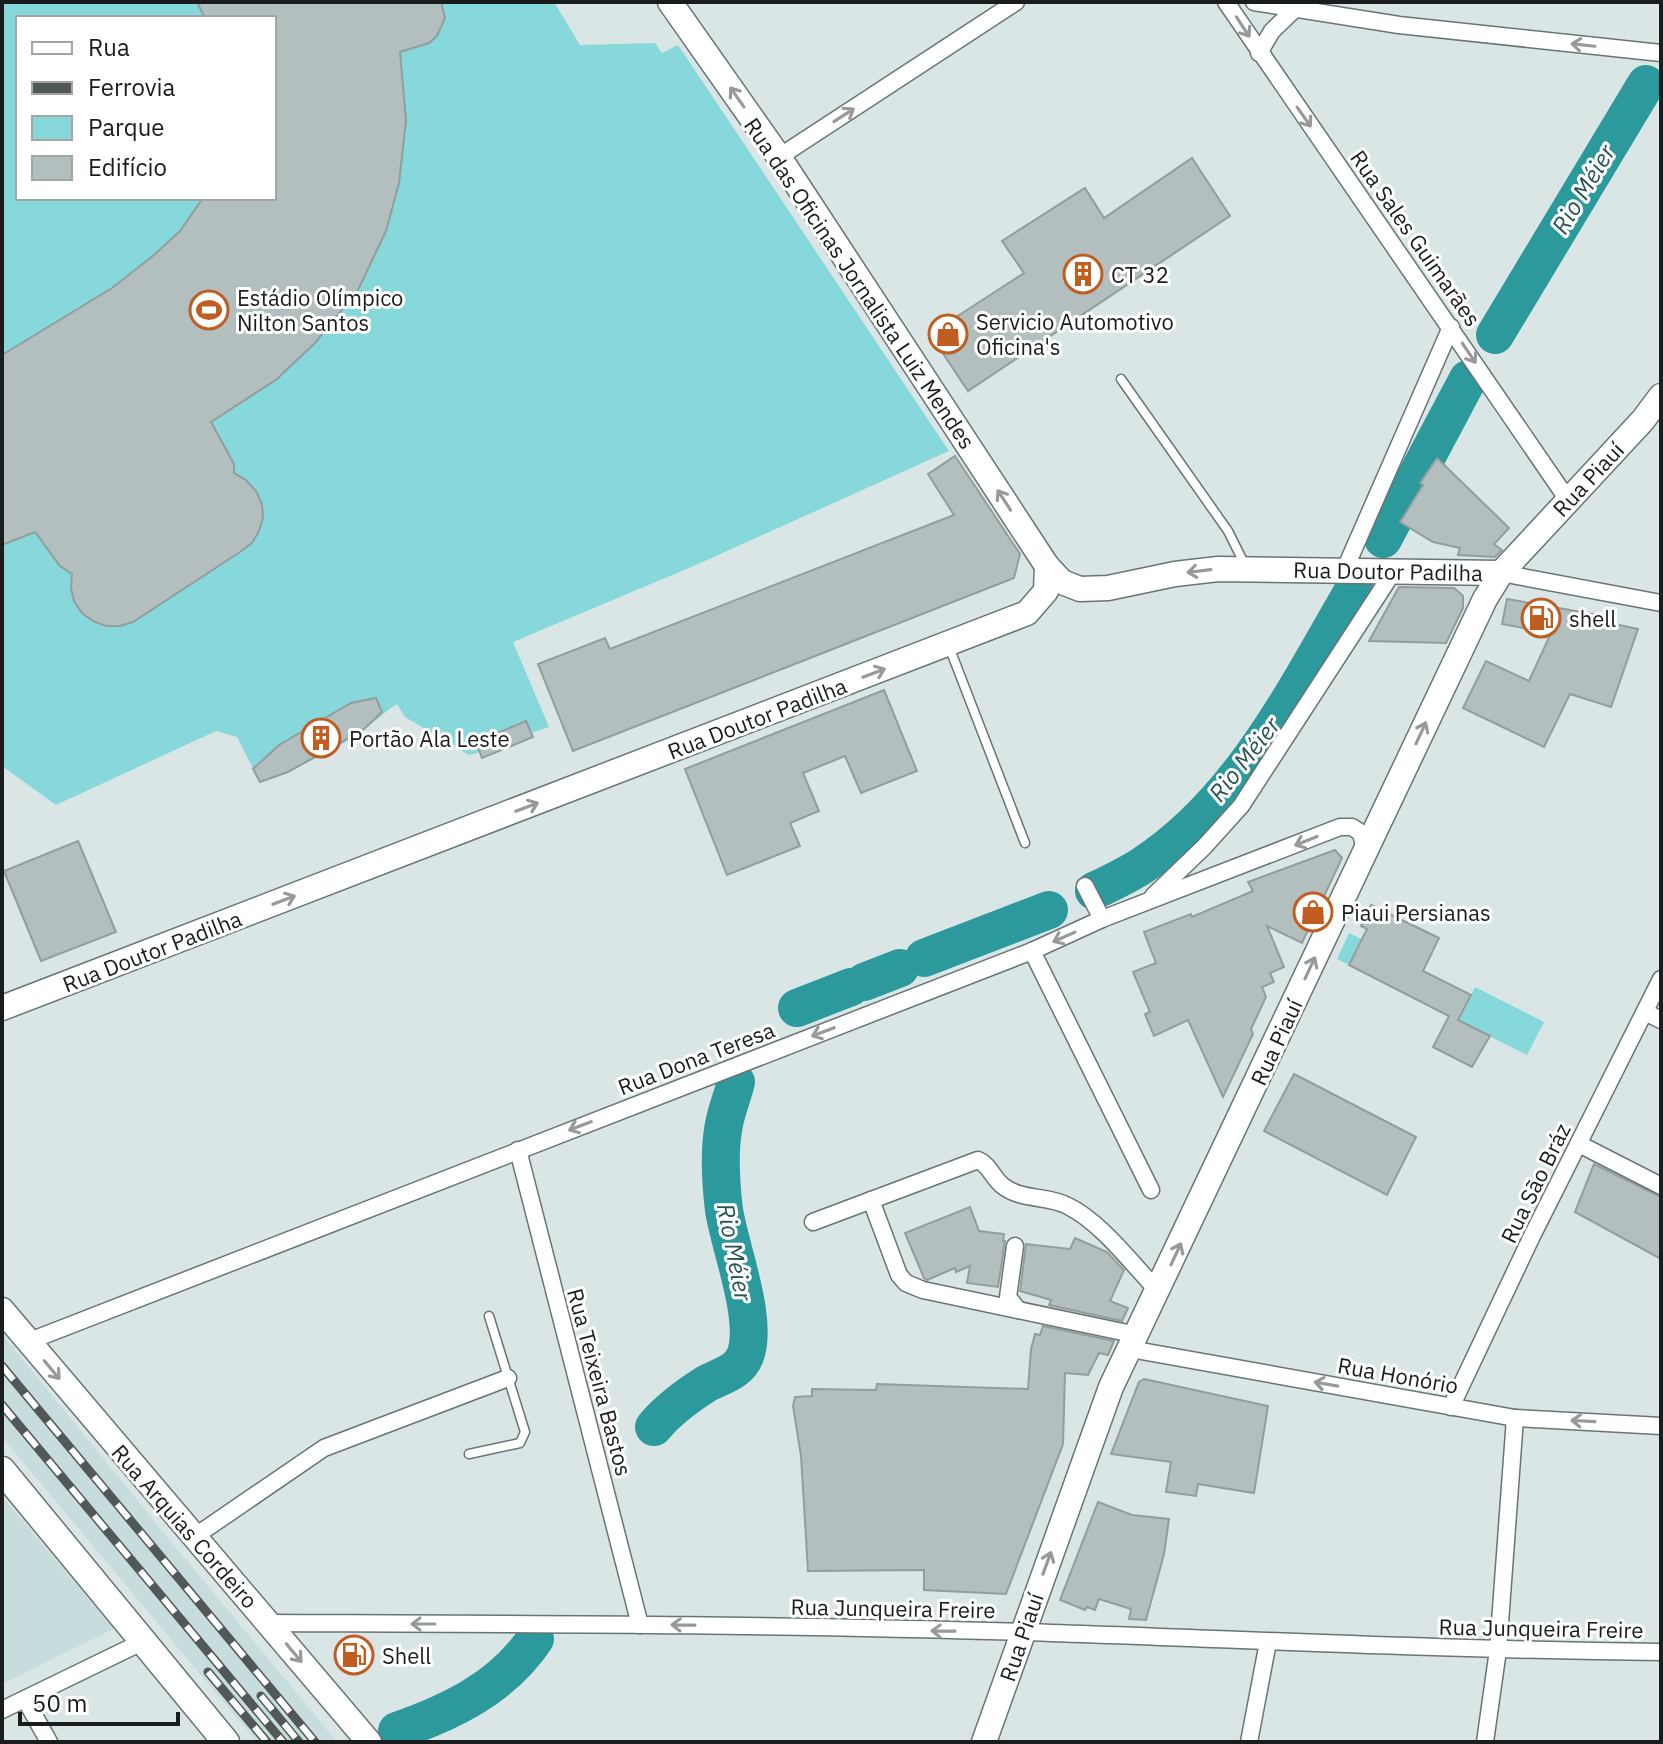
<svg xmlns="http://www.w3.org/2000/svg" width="1663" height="1744" viewBox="0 0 1663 1744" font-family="'IBM Plex Sans',sans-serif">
<rect width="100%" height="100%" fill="#dae6e6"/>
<g fill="#c7dddd">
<path d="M 2,1334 L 168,1538 L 337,1742 L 257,1742 L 2,1437 Z"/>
<path d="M 2,1496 L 114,1629 L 2,1684 Z"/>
</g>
<g fill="#87d8db" fill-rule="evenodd">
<path d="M 2,2 L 554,2 L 580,45 L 655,43 L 662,53 L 678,45 L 949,451 L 696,565 L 513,642 L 549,727 L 531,733 L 533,737 L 483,758 L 480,752 L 469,755 L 405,717 L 397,704 C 384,712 375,722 362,731 C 332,752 295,770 260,782 L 237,737 L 216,731 L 56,805 L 2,766 ZM 18,18 L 274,18 L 274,198 L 18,198 Z"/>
<path d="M 1349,933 L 1361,939 L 1349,965 L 1337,959 Z"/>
<path d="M 1475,987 L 1544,1022 L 1527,1055 L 1458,1020 Z"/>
</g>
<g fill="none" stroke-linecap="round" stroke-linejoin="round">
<g stroke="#2c999d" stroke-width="38">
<path d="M 1495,335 L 1646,84"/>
<path d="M 1383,539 L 1468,379"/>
<path d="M 1094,891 C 1111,883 1128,875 1143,865 C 1241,801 1297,687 1354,589"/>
<path d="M 924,958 L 1049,910"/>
<path d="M 864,982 L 900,968"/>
<path d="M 797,1008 L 851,987"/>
<path d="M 654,1427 C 668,1410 687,1396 706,1384 C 720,1376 738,1373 745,1356 C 759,1320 730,1249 724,1210 C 721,1185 719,1155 723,1130 C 725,1114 732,1098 736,1082"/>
<path d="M 397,1731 C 451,1712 502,1688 535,1639"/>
</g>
</g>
<g fill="#b3bebe" stroke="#929d9d" stroke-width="2">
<path d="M 197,2 L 441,2 L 445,18 L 437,36 L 429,43 L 400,52 L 406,121 L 399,183 L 386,231 L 358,290 L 315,343 L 277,379 L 211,422 L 234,464 L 234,473 L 246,480 L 256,491 L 262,504 L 263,518 L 259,531 L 252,543 L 240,552 L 133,622 L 120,626 L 106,626 L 93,621 L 82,613 L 74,601 L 71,588 L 72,574 L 60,566 L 35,532 L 2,545 L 2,355 L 112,288 L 154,255 L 180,231 L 203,198 L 274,198 L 274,18 L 205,18 Z"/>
<path d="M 1192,158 L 1230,216 L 968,391 L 930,334 L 1024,273 L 1002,241 L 1085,188 L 1104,218 Z"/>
<path d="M 955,456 L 1020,554 L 1014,578 L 573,751 L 538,664 L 605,638 L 610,649 L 954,515 L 928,474 Z"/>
<path d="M 1437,458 L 1509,528 L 1494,544 L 1502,550 L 1495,557 L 1458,555 L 1460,548 L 1433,542 L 1400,522 L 1423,485 L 1420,483 Z"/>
<path d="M 1399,587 L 1454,588 L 1459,592 L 1463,596 L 1463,608 L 1446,643 L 1369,641 Z"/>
<path d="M 1507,599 L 1593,614 L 1606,618 L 1605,622 L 1638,629 L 1611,707 L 1570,694 L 1544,747 L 1463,708 L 1486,661 L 1529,681 L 1551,633 L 1502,624 Z"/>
<path d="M 884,690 L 917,771 L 861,793 L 845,756 L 803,773 L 819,811 L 790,823 L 800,846 L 727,875 L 685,769 Z"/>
<path d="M 376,698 L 382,712 L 363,730 L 288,772 L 260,782 L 253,769 L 279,745 L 351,703 Z"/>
<path d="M 526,721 L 533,737 L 482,758 L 476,742 Z"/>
<path d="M 78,841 L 116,932 L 41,961 L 4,871 Z"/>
<path d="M 1335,850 L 1342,858 L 1302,943 L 1267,926 L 1284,967 L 1270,973 L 1274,982 L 1262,987 L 1266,997 L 1251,1029 L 1253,1034 L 1223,1097 L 1188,1020 L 1154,1036 L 1145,1014 L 1150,1012 L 1133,972 L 1156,963 L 1144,932 L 1191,914 L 1192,917 L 1253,891 L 1248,882 Z"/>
<path d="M 1371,905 L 1439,938 L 1423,971 L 1471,995 L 1458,1020 L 1490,1036 L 1472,1067 L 1433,1047 L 1449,1016 L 1349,965 L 1367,929 L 1361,926 Z"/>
<path d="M 1294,1074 L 1416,1137 L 1387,1195 L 1264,1131 Z"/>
<path d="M 1594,1164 L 1661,1197 L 1661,1259 L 1575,1212 Z"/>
<path d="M 970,1207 L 979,1231 L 1004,1234 L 1003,1241 L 1005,1241 L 998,1287 L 967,1283 L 970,1266 L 956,1272 L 955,1268 L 927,1280 L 924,1278 L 905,1233 Z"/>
<path d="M 1075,1238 L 1107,1252 L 1124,1270 L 1110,1301 L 1128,1308 L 1122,1321 L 1049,1305 L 1051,1300 L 1020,1291 L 1026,1244 L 1070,1249 Z"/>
<path d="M 1043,1326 L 1114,1341 L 1108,1355 L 1099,1353 L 1088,1375 L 1065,1373 L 1063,1444 L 1006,1594 L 924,1590 L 924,1570 L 808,1571 L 801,1456 L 793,1406 L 795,1397 L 812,1396 L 812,1389 L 876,1390 L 877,1384 L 1028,1389 L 1031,1349 L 1035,1334 L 1040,1335 Z"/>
<path d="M 1144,1379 L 1268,1406 L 1254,1493 L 1198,1484 L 1196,1496 L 1166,1492 L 1171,1462 L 1111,1454 L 1139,1382 Z"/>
<path d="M 1098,1502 L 1132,1515 L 1169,1519 L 1164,1554 L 1146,1620 L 1129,1619 L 1131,1609 L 1099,1599 L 1095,1610 L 1087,1607 L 1085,1610 L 1060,1600 Z"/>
</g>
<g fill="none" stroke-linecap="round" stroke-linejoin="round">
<g stroke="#697474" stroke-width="11">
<g id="lane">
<path d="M 1121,379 L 1228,531 L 1245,565"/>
<path d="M 948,644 L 1025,843"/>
<path d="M 469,1454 L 520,1443 L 525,1432 L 489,1316"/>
</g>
</g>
<g stroke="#697474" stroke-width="19">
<g id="street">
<path d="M 1226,2 L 1568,500"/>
<path d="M 1254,2 L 1399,25 L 1661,53"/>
<path d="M 1259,53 L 1272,31 L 1296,8"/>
<path d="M 779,157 L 1016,2"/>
<path d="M 1345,569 L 1451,327"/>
<path d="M 1501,573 L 1661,603"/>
<path d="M 1085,886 L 1102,919"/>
<path d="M 1153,896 L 1204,847 L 1241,806 L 1393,572"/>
<path d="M 1032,951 L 1151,1190"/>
<path d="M 1645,1012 L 1661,1020"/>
<path d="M 1579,1144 L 1661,1186"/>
<path d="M 518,1150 L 640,1625"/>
<path d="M 871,1200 L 899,1275 L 906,1283 L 923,1290 L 1137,1335"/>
<path d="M 813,1222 L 978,1160 C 990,1165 993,1179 1003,1186 C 1022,1201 1048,1195 1068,1206 C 1102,1223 1132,1264 1158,1291"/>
<path d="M 1015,1246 L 1008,1297 L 1018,1310"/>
<path d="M 27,1342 L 1032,951 L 1102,919 L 1340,827 L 1352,827 L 1361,833 L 1365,851"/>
<path d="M 1130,1349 L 1515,1418 L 1661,1426"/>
<path d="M 1451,1407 L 1531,1238 L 1661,979"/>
<path d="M 194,1537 L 324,1448 L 508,1378"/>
<path d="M 268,1623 C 520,1624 772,1624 1024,1632 C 1237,1639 1449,1650 1661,1652"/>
<path d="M 25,1699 L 49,1742"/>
<path d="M 2,1710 L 142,1642"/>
<path d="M 1249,1742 L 1268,1642"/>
<path d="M 1485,1742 L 1498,1650 L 1515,1418"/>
</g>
</g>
<g stroke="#697474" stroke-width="27">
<g id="secondary">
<path d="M 670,2 L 779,157 L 1047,566 L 1062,582 L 1080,589 L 1108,588 L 1175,574 L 1218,569 L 1501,573"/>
<path d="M 2,1008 L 1027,613 L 1046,591 L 1047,566"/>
<path d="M 2,1310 L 369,1742"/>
<path d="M 984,1742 L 1111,1387 L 1485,599 L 1501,573 L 1643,420 L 1661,396"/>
</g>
</g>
<g stroke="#697474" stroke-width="29">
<path id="primary" d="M 2,1470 L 226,1742"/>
</g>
<use href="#lane" stroke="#fff" stroke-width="8"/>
<use href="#street" stroke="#fff" stroke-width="16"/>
<use href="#secondary" stroke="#fff" stroke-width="24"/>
<use href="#primary" stroke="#fff" stroke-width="26"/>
<g stroke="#525858" stroke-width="9">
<g id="rail">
<path d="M 2,1366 L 315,1742"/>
<path d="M 2,1405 L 283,1742"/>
<path d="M 208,1672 L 267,1742"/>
<path d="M 261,1696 L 299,1742"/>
</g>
</g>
<use href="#rail" stroke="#fff" stroke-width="6" stroke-dasharray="18" stroke-linecap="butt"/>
</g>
<defs><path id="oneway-shaft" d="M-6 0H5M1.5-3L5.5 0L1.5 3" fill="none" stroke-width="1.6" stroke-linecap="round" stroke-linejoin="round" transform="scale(2)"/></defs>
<g stroke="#989999">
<use href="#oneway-shaft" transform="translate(1243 27) rotate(57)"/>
<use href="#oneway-shaft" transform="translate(1583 45) rotate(-174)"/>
<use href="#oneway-shaft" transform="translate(737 97) rotate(-125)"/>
<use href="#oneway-shaft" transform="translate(844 115) rotate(-33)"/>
<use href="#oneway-shaft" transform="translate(1304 117) rotate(55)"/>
<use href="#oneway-shaft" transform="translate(1469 353) rotate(56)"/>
<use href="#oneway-shaft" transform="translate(1004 500) rotate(-123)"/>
<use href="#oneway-shaft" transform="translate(1199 571) rotate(173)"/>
<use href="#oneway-shaft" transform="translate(874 673) rotate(-21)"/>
<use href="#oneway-shaft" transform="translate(1421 733) rotate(-65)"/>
<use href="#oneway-shaft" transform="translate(527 807) rotate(-21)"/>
<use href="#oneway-shaft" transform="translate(1306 841) rotate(158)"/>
<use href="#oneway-shaft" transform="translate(284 900) rotate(-21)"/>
<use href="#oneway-shaft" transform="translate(1064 937) rotate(156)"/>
<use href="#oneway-shaft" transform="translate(1310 968) rotate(-65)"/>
<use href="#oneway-shaft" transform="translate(823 1032) rotate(159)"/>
<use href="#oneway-shaft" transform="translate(580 1126) rotate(159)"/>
<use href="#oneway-shaft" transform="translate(1176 1254) rotate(-65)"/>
<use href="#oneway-shaft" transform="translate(52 1370) rotate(50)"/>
<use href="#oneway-shaft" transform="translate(1326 1384) rotate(-170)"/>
<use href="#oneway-shaft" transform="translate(1583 1421) rotate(-177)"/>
<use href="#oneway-shaft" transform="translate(1047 1563) rotate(-70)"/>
<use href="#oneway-shaft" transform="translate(423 1624) rotate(-180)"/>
<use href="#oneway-shaft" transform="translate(683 1625) rotate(-179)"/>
<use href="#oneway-shaft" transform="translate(943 1631) rotate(-179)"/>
<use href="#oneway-shaft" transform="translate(294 1653) rotate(50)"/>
</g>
<defs>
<g id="building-ring" transform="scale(2)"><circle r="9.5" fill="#fff" stroke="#c05e22" stroke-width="1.5"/><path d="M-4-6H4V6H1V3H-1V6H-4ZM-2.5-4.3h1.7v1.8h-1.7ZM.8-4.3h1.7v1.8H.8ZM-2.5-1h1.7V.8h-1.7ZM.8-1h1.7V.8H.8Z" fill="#c05e22"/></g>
<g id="stadium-ring" transform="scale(2)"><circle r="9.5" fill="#fff" stroke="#c05e22" stroke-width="1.5"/><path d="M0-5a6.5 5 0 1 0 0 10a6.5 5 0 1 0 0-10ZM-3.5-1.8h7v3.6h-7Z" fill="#c05e22"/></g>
<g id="shop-ring" transform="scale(2)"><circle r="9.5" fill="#fff" stroke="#c05e22" stroke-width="1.5"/><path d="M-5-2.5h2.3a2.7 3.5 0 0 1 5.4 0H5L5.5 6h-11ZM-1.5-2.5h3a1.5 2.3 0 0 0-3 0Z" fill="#c05e22"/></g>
<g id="fuel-ring" transform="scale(2)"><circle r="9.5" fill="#fff" stroke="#c05e22" stroke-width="1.5"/><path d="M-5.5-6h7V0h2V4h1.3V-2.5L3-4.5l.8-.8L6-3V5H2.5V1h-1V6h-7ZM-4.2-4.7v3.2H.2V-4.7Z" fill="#c05e22"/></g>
</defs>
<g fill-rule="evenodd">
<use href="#building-ring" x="1083" y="274"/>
<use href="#stadium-ring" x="209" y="310"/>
<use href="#shop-ring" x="948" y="334"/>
<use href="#fuel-ring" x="1541" y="618"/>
<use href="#building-ring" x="321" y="738"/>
<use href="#shop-ring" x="1313" y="912"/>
<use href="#fuel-ring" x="354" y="1655"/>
</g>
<g text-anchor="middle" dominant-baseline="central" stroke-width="6" stroke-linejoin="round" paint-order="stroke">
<g font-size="22" fill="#191d1d" stroke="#fff">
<text transform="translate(1416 238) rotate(55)">Rua Sales Guimarães</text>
<text transform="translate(860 283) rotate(56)">Rua das Oficinas Jornalista Luiz Mendes</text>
<text transform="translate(1588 479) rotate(-47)">Rua Piauí</text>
<text transform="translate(1388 571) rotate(1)">Rua Doutor Padilha</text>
<text transform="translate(757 718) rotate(-21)">Rua Doutor Padilha</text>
<text transform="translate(152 951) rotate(-21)">Rua Doutor Padilha</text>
<text transform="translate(1276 1042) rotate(-65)">Rua Piauí</text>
<text transform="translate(696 1058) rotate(-21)">Rua Dona Teresa</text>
<text transform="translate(1535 1183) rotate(-64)">Rua São Bráz</text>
<text transform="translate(1398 1375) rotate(10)">Rua Honório</text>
<text transform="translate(600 1382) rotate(75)">Rua Teixeira Bastos</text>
<text transform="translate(185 1526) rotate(49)">Rua Arquias Cordeiro</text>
<text transform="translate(893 1608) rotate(1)">Rua Junqueira Freire</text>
<text transform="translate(1541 1628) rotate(1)">Rua Junqueira Freire</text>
<text transform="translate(1021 1637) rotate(-71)">Rua Piauí</text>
</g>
<g font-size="22" fill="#191d1d" stroke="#fff" text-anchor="start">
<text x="1111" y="274">CT 32</text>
<text x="237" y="297">Estádio Olímpico<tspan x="237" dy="25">Nilton Santos</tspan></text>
<text x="976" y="321">Servicio Automotivo<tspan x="976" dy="25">Oficina's</tspan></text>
<text x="1569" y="618">shell</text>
<text x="349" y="738">Portão Ala Leste</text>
<text x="1341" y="912">Piaui Persianas</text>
<text x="382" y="1655">Shell</text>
</g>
<g font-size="24" font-style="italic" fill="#275556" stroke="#fff">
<text transform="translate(1583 189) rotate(-59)">Rio Méier</text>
<text transform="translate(1244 759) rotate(-52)">Rio Méier</text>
<text transform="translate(735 1252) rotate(79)">Rio Méier</text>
</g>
</g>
<rect width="1663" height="1744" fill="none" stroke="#191d1d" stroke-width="8"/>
<rect x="16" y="16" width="260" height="184" fill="#ffffff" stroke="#a3a5a5" stroke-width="2"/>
<rect x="32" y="42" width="40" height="12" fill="#ffffff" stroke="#a3a5a5" stroke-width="2"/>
<text x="88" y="56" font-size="24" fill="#191d1d">Rua</text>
<rect x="32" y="82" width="40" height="12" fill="#525858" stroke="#a3a5a5" stroke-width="2"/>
<text x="88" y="96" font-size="24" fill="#191d1d">Ferrovia</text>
<rect x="32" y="116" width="40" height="24" fill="#87d8db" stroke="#a3a5a5" stroke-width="2"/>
<text x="88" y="136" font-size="24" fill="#191d1d">Parque</text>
<rect x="32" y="156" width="40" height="24" fill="#b3bebe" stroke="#a3a5a5" stroke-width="2"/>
<text x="88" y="176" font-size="24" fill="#191d1d">Edifício</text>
<path d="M20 1712v12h158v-12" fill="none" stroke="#191d1d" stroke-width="4"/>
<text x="32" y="1712" font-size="24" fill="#191d1d" stroke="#ffffff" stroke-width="6" paint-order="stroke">50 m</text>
</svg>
